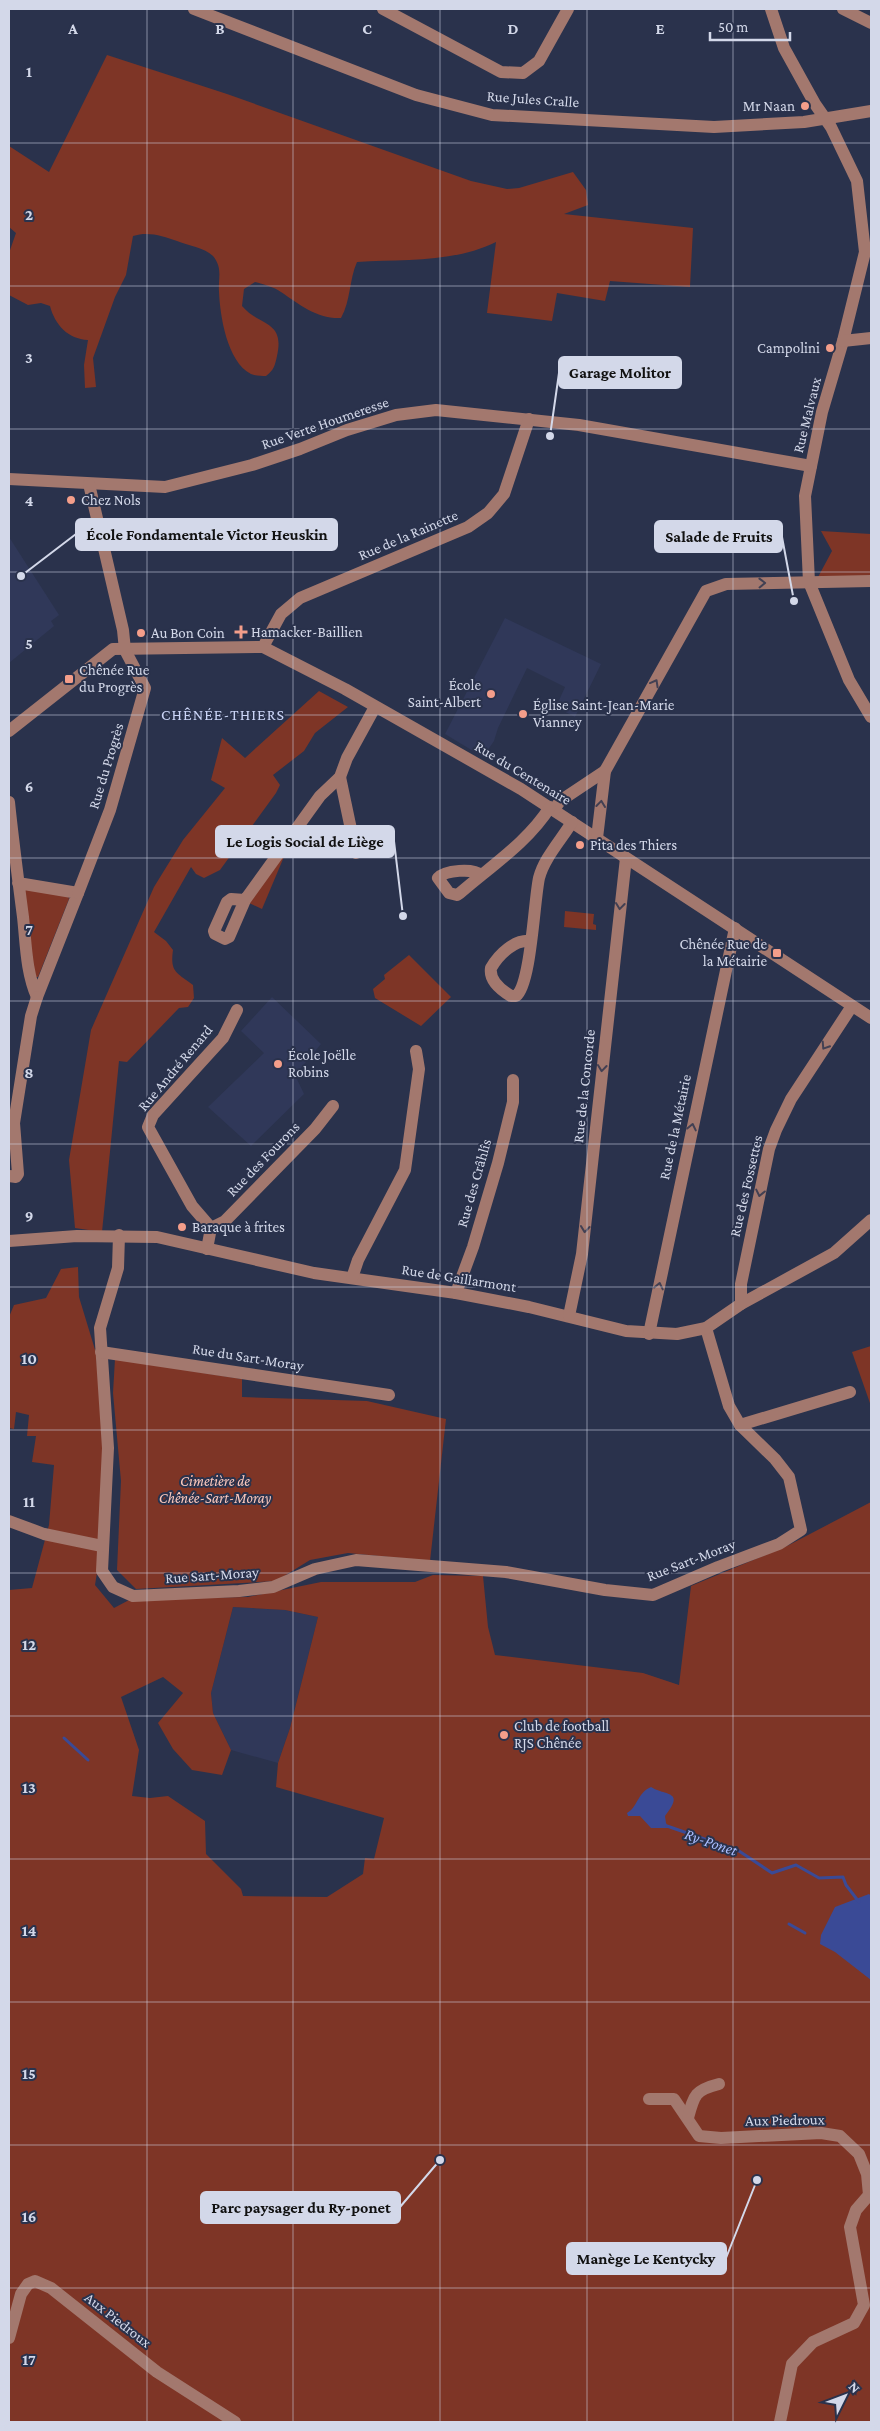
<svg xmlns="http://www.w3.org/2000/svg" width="880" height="2431" viewBox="0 0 880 2431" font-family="'Crimson Pro',serif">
<rect width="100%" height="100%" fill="#2a324c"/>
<g fill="#303859">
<path d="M 9,537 L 59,615 L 51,621 L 54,626 L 9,663 Z"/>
<path d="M 505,618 L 601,664 L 575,717 L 556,707 L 565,687 L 527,668 L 498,728 L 494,741 L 483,757 L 445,734 Z"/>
<path d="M 272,997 L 321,1044 L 295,1075 L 304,1094 L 251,1146 L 208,1107 L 264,1053 L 241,1031 Z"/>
<path d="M 233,1607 L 285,1610 L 318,1617 L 290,1728 L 278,1763 L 231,1750 L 213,1713 L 211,1693 Z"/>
</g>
<g fill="#7e3526" fill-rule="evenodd">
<path d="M 107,55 L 227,94 L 471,181 L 507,189 L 519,188 L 573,172 L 586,190 L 588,205 L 564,214 L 693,228 L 690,287 L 610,281 L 605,301 L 557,293 L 552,321 L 487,313 L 496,242 C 454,263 403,259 357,262 C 349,280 351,300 341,318 C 317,319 300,305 281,292 C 274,287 263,284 255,282 L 244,289 L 242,306 C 260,327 285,320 277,356 C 275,365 274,370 266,376 C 262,376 255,376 251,374 C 227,362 220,315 219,292 C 218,278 223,268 213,256 C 205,248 187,245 177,241 C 163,236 148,231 133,236 L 126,275 L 115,297 L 93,358 L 96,387 L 85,388 L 84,365 L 88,340 C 68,339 55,325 50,306 L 41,303 L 28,305 L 9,295 L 9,253 L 16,233 L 9,227 L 9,146 L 49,172 Z"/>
<path d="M 821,531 L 871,534 L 871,579 L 817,579 L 832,551 Z"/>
<path d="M 319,691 L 348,707 L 315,733 L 304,751 L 273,775 L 280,785 L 276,793 L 220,870 L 204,878 L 196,874 L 191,867 L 154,932 L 166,941 L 173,950 C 170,972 176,972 193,985 L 194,998 L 188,1007 L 179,1008 L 127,1062 L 119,1061 L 102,1232 L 75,1228 L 69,1160 L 91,1030 L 154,887 L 183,840 L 225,788 L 211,780 L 222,738 L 245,758 Z"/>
<path d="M 286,852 L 262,909 L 249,903 Z"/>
<path d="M 27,888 L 68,896 L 69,899 L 38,977 L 35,977 L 24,891 Z"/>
<path d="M 565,911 L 594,914 L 593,924 L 596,925 L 596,930 L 564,927 Z"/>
<path d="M 409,955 L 451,997 L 421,1026 L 375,998 L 373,989 L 385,979 L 384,975 Z"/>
<path d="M 78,1267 L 79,1297 L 96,1353 L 104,1449 L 100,1554 L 95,1585 L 114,1608 L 131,1599 L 248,1597 L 321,1582 L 415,1582 L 433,1575 L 483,1576 L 488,1627 L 495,1655 L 643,1673 L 679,1685 L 691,1586 L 789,1545 L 871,1502 L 871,2422 L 9,2422 L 9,1590 L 32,1588 L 49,1525 L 54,1465 L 32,1462 L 36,1436 L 27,1436 L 29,1415 L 16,1412 L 14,1429 L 9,1428 L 9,1317 L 14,1305 L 46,1298 L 61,1269 ZM 233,1607 L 285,1610 L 318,1617 L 290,1728 L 278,1763 L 276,1787 L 384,1818 L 374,1859 L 365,1858 L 363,1874 L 327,1897 L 243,1896 L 241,1889 L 206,1854 L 205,1821 L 168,1796 L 150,1798 L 132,1796 L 139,1750 L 121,1697 L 163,1677 L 183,1693 L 158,1723 L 173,1749 L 192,1770 L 222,1775 L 231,1750 L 213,1713 L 211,1693 Z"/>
<path d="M 871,1346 L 871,1406 L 852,1352 Z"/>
<path d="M 115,1359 L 242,1379 L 242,1397 L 367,1401 L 446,1419 L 430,1561 L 348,1553 L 310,1560 L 276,1581 L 136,1589 L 117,1570 L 121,1481 L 113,1393 Z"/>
</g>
<g fill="#3a4a96">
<path d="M 651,1787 C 665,1796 686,1790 665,1816 L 666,1823 L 669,1828 L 651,1828 L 640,1816 L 628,1816 L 627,1813 C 638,1807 637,1793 651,1787 Z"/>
<path d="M 869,1894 L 871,1896 L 871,1980 L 835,1952 L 820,1944 L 821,1935 L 835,1907 Z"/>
</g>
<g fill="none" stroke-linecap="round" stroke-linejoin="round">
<g stroke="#3a4a96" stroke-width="3">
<path d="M 64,1738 L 88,1760"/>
<path d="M 667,1826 L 739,1851 L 772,1873 L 796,1865 L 819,1878 L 843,1877 L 846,1885 L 859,1902"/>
<path d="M 789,1924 L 805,1933"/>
</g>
<g stroke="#a3786e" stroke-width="12">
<path d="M 194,9 L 416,95 L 492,115 L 714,127 L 804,122 L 871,111"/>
<path d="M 383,9 L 501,72 L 523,73 L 539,61 L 568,9"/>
<path d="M 771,9 L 784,48 L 815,104 L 831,127 L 857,181 L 865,252 L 843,341 L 822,412 L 805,496 L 809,582 L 849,680 L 871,717"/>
<path d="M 843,9 L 871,23"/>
<path d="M 843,341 L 871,338"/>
<path d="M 9,479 L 165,487 L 252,465 L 300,449 L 347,430 L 396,415 L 436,410 L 579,425 L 811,466"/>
<path d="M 263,647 L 281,614 L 300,598 L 468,527 L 488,513 L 504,494 L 529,419"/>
<path d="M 9,731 L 113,649 L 263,647 L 345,689 L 521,789 L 871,1018"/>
<path d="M 340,777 L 356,853"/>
<path d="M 9,802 C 13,841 18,879 23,917 C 26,944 26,972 37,997 L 78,893 L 18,883"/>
<path d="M 554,810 L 560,801 L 605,771"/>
<path d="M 597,838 L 605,771 L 706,591 L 726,584 L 871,581"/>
<path d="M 481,875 C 473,868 445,870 438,878 L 449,893 L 457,895 L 460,893 C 491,866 528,842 550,807"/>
<path d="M 78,893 L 110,810 L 145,688 L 125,650 L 123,630 L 89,484"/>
<path d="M 245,900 L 229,937 L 225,939 L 215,934 L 214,931 L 227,902 L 231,899 L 245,900 L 320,796 L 340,777 L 347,758 L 375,707"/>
<path d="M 531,941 C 515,939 499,954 491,968 C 489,980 501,990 511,996 L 516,996 C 531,985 534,901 539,878 C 544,858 562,839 572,822"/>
<path d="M 9,1176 L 16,1177 L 18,1174 L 14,1123 L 31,1016 L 37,997"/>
<path d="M 211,1228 L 225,1221 L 315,1129 L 333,1106"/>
<path d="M 119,1235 L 118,1268 L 100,1328 L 108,1448 L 102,1571 L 113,1587 L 133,1596 L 239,1591 L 273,1587 L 315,1569 L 356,1560 L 506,1572 L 605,1590 L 653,1595 L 718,1567 L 779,1544 L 801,1530 L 789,1477 L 775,1459 L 740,1425 L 729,1406 L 706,1328"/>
<path d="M 9,1241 L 77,1236 L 157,1237 L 314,1273 L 456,1293 L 529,1307 L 626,1331 L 677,1334 L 706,1328 L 741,1304 L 834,1253 L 871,1220"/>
<path d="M 207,1249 L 211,1228 L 192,1206 L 148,1127 L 153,1115 L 223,1038 L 237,1010"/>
<path d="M 352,1278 L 358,1260 L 405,1170 L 419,1069 L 416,1051"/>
<path d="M 456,1293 L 473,1247 L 498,1163 L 513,1102 L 513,1080"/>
<path d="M 741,1304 L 741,1284 L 769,1149 L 776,1130 L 791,1099 L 852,1006"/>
<path d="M 569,1316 L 582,1254 L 626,858"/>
<path d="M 649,1334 L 735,928"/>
<path d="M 101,1352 L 389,1395"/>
<path d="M 740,1425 L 850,1392"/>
<path d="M 9,1521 L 44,1534 L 102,1546"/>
<path d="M 649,2099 L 674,2099 L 699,2136 L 721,2138 L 821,2133 L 840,2136 L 859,2154 L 867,2174 L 869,2195 L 856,2210 L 850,2227 L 864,2305 L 854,2323 L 813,2342 L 792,2364 L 780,2422"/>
<path d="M 688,2118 C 694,2095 695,2090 719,2084"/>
<path d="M 9,2338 L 21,2294 L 28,2284 L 35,2281 L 51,2288 L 157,2372 L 235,2422"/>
</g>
</g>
<defs><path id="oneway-chevron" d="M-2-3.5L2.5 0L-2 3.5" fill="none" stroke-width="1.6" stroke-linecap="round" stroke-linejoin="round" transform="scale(1.25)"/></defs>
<g stroke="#424053">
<use href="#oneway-chevron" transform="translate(762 583) rotate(-1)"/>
<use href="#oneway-chevron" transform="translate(655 683) rotate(-61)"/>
<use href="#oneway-chevron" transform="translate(601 804) rotate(-83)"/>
<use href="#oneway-chevron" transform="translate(620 906) rotate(97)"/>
<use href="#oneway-chevron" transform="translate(825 1046) rotate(123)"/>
<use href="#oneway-chevron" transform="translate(602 1068) rotate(96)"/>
<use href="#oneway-chevron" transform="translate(692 1127) rotate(-78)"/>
<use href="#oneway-chevron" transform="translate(760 1193) rotate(102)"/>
<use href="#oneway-chevron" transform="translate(585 1229) rotate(96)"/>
<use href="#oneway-chevron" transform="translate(659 1286) rotate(-78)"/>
</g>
<path fill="none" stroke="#d3d8e9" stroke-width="1" stroke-opacity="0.55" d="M 147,9 L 147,2422M 293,9 L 293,2422M 440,9 L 440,2422M 587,9 L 587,2422M 733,9 L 733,2422M 9,143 L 871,143M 9,286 L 871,286M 9,429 L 871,429M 9,572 L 871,572M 9,715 L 871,715M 9,858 L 871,858M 9,1001 L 871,1001M 9,1144 L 871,1144M 9,1287 L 871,1287M 9,1430 L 871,1430M 9,1573 L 871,1573M 9,1716 L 871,1716M 9,1859 L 871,1859M 9,2002 L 871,2002M 9,2145 L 871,2145M 9,2288 L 871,2288"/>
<g fill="#f49e8a" stroke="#2a324c" stroke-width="2">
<circle cx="805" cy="106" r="5"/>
<circle cx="830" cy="348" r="5"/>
<circle cx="71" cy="500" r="5"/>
<path d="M238.5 624.5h5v5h5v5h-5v5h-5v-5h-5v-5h5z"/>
<circle cx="141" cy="633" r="5"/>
<rect x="64" y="674" width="10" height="10" rx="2.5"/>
<circle cx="491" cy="694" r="5"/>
<circle cx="523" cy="714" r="5"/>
<circle cx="580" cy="845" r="5"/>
<rect x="772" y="948" width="10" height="10" rx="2.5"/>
<circle cx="278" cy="1064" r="5"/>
<circle cx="182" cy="1227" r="5"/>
<circle cx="504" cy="1735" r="5"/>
</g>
<g text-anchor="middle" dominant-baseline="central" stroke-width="4" stroke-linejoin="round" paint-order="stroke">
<g font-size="15" fill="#d3d8e9" stroke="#2a324c">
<text transform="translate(533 99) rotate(4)">Rue Jules Cralle</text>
<text transform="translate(807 415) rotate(-76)">Rue Malvaux</text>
<text transform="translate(325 423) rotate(-19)">Rue Verte Houmeresse</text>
<text transform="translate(408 535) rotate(-23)">Rue de la Rainette</text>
<text transform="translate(106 766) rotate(-73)">Rue du Progrès</text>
<text transform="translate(523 773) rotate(31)">Rue du Centenaire</text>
<text transform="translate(175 1068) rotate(-50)">Rue André Renard</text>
<text transform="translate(584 1086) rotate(-84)">Rue de la Concorde</text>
<text transform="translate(675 1127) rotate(-78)">Rue de la Métairie</text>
<text transform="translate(263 1159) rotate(-46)">Rue des Fourons</text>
<text transform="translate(474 1183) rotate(-74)">Rue des Crâhlîs</text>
<text transform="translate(746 1186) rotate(-77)">Rue des Fossettes</text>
<text transform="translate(459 1278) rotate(9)">Rue de Gaillarmont</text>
<text transform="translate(248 1357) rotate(9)">Rue du Sart-Moray</text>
<text transform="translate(691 1560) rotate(-21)">Rue Sart-Moray</text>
<text transform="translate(212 1575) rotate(-4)">Rue Sart-Moray</text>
<text transform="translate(785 2120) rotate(-1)">Aux Piedroux</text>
<text transform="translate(118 2320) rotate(38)">Aux Piedroux</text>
</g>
<g font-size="15" fill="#d3d8e9" stroke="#2a324c" text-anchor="start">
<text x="795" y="106" text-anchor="end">Mr Naan</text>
<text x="820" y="348" text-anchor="end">Campolini</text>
<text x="81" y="500">Chez Nols</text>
<text x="251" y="632">Hamacker-Baillien</text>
<text x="151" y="633">Au Bon Coin</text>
<text x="79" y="670">Chênée Rue<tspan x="79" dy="17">du Progrès</tspan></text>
<text x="481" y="685" text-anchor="end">École<tspan x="481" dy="17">Saint-Albert</tspan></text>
<text x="533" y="705">Église Saint-Jean-Marie<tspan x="533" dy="17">Vianney</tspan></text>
<text x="590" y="845">Pita des Thiers</text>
<text x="767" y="944" text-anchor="end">Chênée Rue de<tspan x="767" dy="17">la Métairie</tspan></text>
<text x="288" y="1055">École Joëlle<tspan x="288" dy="17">Robins</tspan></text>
<text x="192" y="1227">Baraque à frites</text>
<text x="514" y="1726">Club de football<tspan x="514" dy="17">RJS Chênée</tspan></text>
</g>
<g font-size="15" font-style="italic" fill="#fdc9bd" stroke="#2a324c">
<text x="215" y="1481">Cimetière de<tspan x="215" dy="17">Chênée-Sart-Moray</tspan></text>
</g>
<g font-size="16" letter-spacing="1" fill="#cad4f6" stroke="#2a324c">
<text x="223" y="714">CHÊNÉE-THIERS</text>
</g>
<g font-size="16" font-style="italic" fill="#aabdfe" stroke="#2a324c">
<text transform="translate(711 1842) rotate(19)">Ry-Ponet</text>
</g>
</g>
<g font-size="16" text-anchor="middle" font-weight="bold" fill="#d3d8e9" stroke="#2a324c" stroke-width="4" stroke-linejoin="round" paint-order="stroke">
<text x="73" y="34">A</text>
<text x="220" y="34">B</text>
<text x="367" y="34">C</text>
<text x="513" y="34">D</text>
<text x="660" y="34">E</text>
<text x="29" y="77">1</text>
<text x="29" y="220">2</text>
<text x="29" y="363">3</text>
<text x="29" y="506">4</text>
<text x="29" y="649">5</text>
<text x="29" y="792">6</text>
<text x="29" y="935">7</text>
<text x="29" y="1078">8</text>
<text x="29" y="1221">9</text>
<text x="29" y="1364">10</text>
<text x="29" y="1507">11</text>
<text x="29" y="1650">12</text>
<text x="29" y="1793">13</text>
<text x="29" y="1936">14</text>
<text x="29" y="2079">15</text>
<text x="29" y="2222">16</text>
<text x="29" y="2365">17</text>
</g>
<path fill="none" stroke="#d3d8e9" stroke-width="2" d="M550 436L559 373M21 576L76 534M794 601L782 537M403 916L394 841M440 2160L400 2207M757 2180L726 2258"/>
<g fill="#d3d8e9" stroke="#2a324c" stroke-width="2">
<circle cx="550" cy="436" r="5"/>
<circle cx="21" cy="576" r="5"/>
<circle cx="794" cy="601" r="5"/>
<circle cx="403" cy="916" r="5"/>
<circle cx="440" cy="2160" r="5"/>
<circle cx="757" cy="2180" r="5"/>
</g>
<g fill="#d3d8e9" stroke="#d3d8e9" stroke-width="2">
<rect x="559" y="357" width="122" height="31" rx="5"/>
<rect x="76" y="519" width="261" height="31" rx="5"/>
<rect x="655" y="521" width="127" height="31" rx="5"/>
<rect x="216" y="826" width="178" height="31" rx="5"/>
<rect x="201" y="2192" width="199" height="31" rx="5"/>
<rect x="567" y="2243" width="159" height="31" rx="5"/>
</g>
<g font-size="16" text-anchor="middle" font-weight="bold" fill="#111">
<text x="620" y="378">Garage Molitor</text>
<text x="207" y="540">École Fondamentale Victor Heuskin</text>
<text x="719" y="542">Salade de Fruits</text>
<text x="305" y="847">Le Logis Social de Liège</text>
<text x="301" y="2213">Parc paysager du Ry-ponet</text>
<text x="646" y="2264">Manège Le Kentycky</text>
</g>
<rect width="880" height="2431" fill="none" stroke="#d3d8e9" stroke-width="20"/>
<g transform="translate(845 2396) rotate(48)" stroke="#2a324c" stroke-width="4" paint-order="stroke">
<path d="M0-4L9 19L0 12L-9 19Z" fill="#d3d8e9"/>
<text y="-8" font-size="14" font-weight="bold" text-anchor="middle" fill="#d3d8e9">N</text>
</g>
<path d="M710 32v8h80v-8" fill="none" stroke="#d3d8e9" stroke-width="2.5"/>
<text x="718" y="32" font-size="15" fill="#d3d8e9" stroke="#2a324c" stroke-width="4" paint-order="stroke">50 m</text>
</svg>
